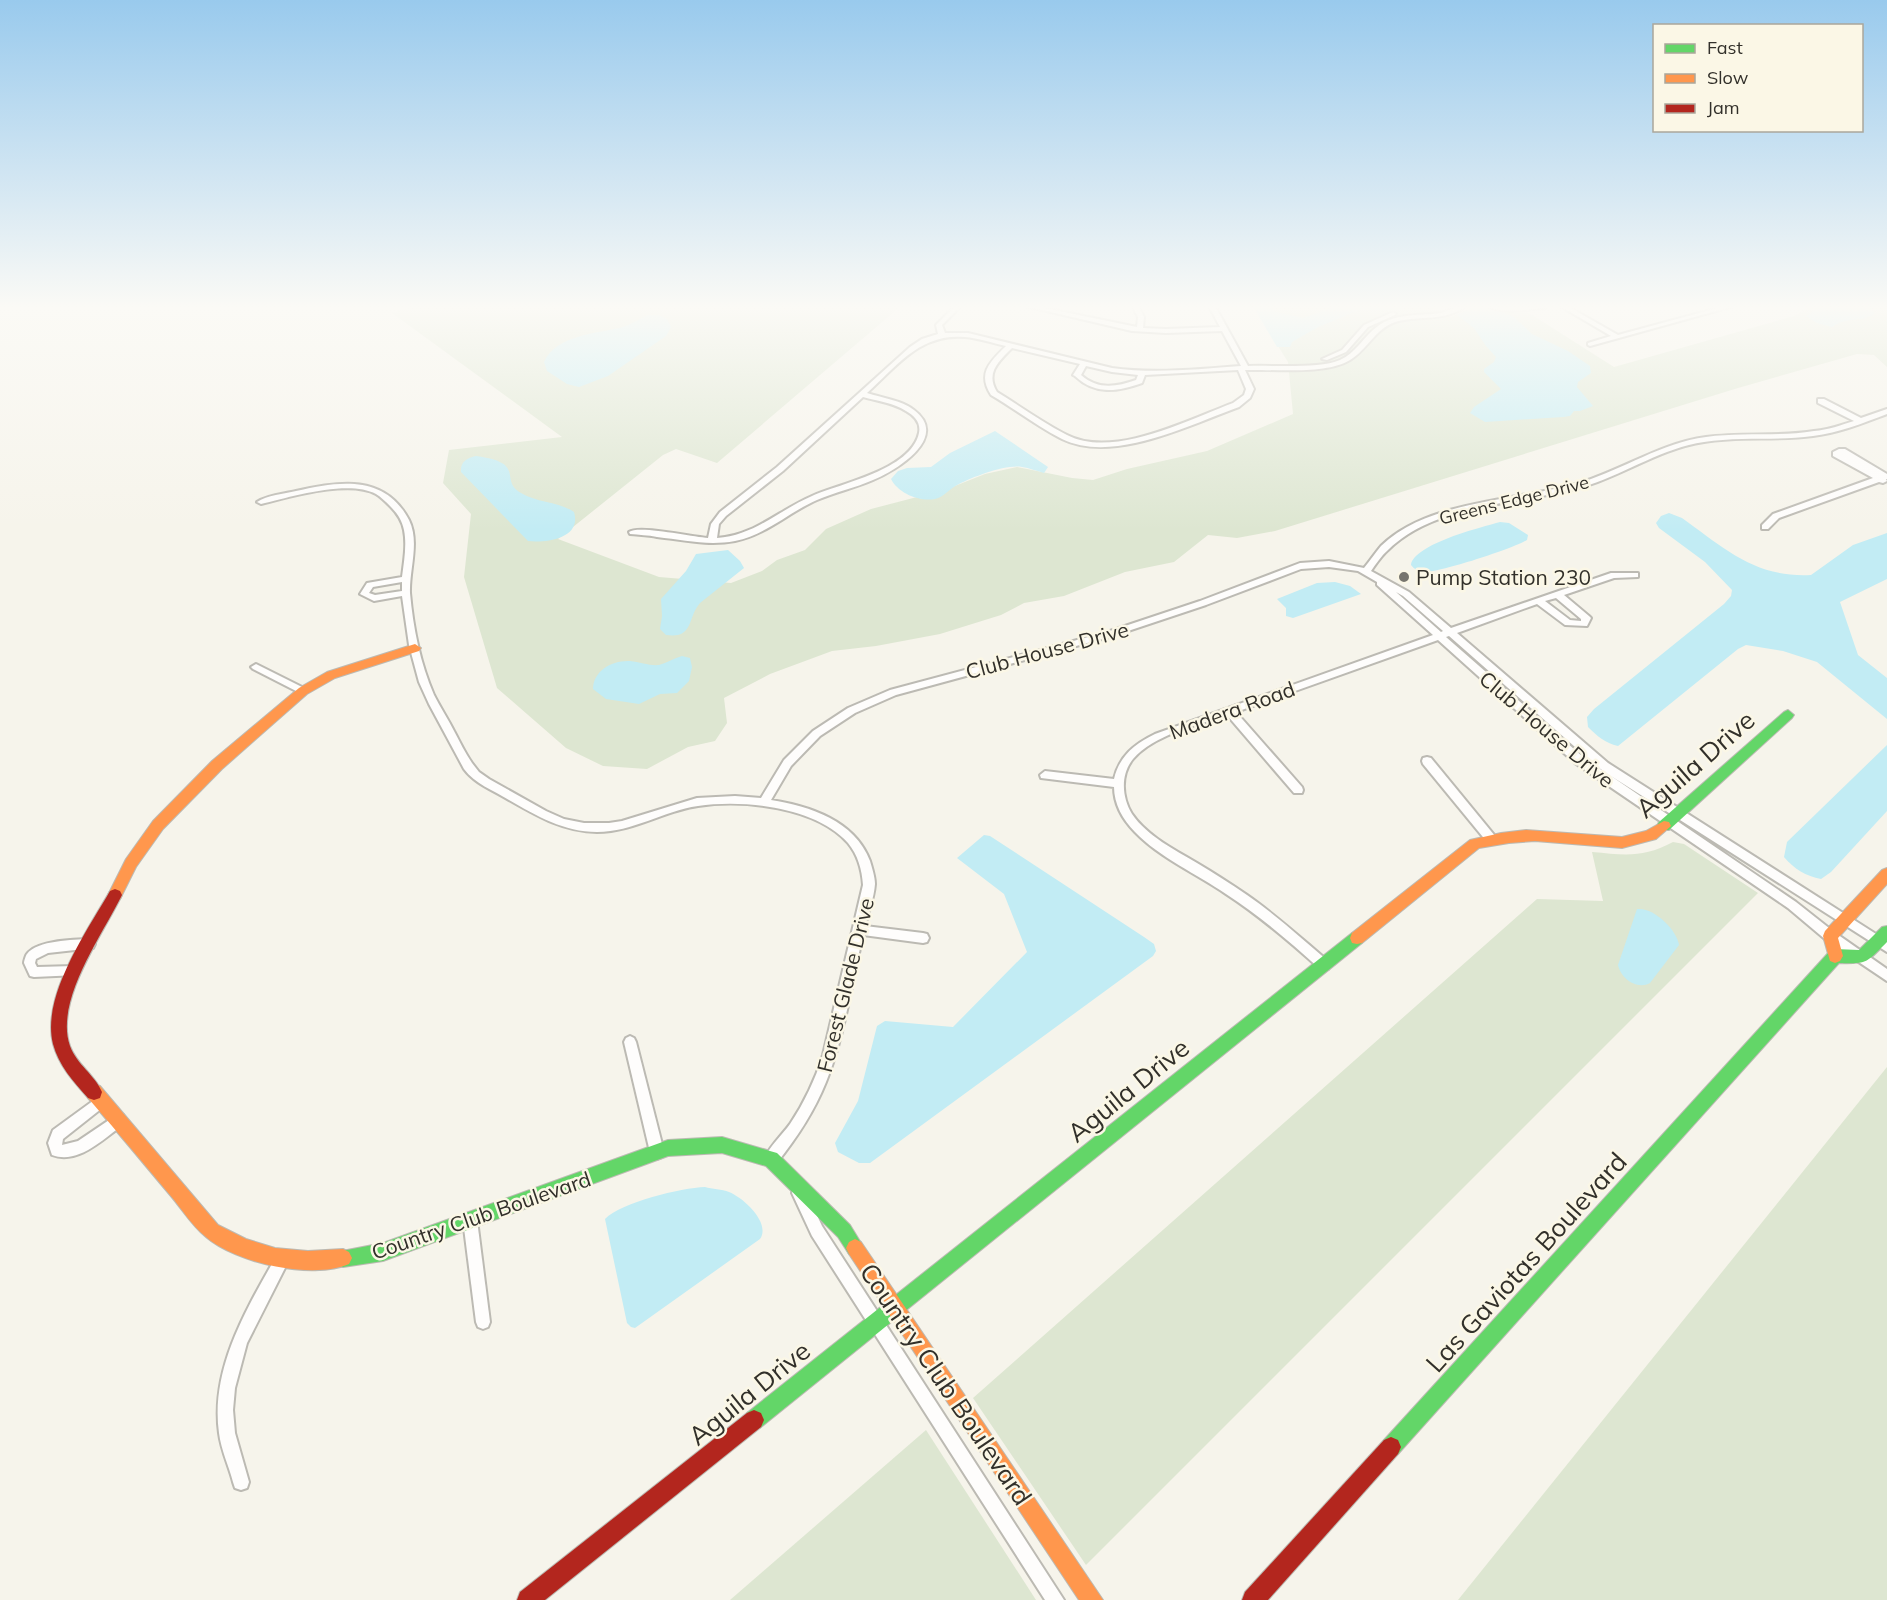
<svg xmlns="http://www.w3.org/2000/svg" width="1887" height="1600" viewBox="0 0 1887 1600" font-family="Mulish,sans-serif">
<rect width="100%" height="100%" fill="#f6f4eb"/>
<g fill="#dde6d1">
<path d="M 413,306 L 901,306 L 717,463 L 676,449 L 663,455 L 558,539 L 659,577 L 731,583 L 762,571 L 777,560 L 805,550 L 826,529 L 871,509 L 917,497 L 922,499 L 985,474 L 1017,467 L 1072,478 L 1093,480 L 1127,469 L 1207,451 L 1293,414 L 1288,362 L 1253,306 L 1432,306 L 1451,317 L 1476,306 L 1529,313 L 1614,367 L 1794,316 L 1814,306 L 1887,306 L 1887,367 L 1874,355 L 1857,354 L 1738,388 L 1275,531 L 1237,538 L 1208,535 L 1174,562 L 1125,572 L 1064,596 L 1024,603 L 1001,615 L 940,634 L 876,646 L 832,651 L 770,674 L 724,698 L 727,723 L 715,741 L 688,747 L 647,769 L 603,766 L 566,748 L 497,688 L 464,577 L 471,514 L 443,483 L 449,450 L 562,437 L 392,313 Z"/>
<path d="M 1673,842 L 1684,844 L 1758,893 L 1086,1565 L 973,1398 L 1537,899 L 1603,901 L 1592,852 C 1625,855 1643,858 1673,842 Z"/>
<path d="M 1887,1067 L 1887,1600 L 1458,1600 Z"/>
<path d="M 926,1430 L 1036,1600 L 730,1600 Z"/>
</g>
<g fill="#c2ecf4">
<path d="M 1253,306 L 1270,306 L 1273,311 L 1303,318 L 1336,306 L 1419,306 L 1387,311 L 1362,309 L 1318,327 L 1292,342 L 1290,347 L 1277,347 Z"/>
<path d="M 1476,306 L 1500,311 L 1514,317 L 1532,334 L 1568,351 L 1590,366 L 1591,373 L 1578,382 L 1577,387 L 1593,406 L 1580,411 L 1574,411 L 1570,416 L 1563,417 L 1485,422 L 1470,413 L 1474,407 L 1501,389 L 1484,372 L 1484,369 L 1494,362 L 1496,357 L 1486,346 L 1474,328 L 1457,315 Z"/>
<path d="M 1819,306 L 1867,306 L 1875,313 C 1863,323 1847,316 1832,327 L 1817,323 L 1806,316 Z"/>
<path d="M 648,315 L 659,315 L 667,319 L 671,327 L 666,336 L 608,376 L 579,387 L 567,384 L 547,371 L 544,362 C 557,334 597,334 623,327 C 632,324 639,319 648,315 Z"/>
<path d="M 995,431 L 1048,467 L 1044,473 C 1037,471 1029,468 1022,467 C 1006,464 973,477 959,484 C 950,488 944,497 935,499 C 919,502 898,493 891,479 L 898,471 L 907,468 L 931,467 L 950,453 Z"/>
<path d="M 476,456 C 528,463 498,480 521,493 C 537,503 558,501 574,512 C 582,538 547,543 528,541 L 461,472 C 460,462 467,458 476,456 Z"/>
<path d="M 1669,513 L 1682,518 C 1724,548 1755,578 1811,575 L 1853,545 L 1887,533 L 1887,579 L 1840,602 L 1858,655 L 1887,678 L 1887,719 L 1817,662 L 1783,651 L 1746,645 L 1738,649 L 1618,746 C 1605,743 1597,736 1588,727 L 1587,717 L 1594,709 L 1724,604 L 1731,596 L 1732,590 L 1705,562 L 1659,528 L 1656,523 L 1661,516 Z"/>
<path d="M 1500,522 L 1509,523 L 1528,535 L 1527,540 C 1515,548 1436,574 1423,572 C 1418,571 1414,569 1411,565 C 1414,544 1482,527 1500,522 Z"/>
<path d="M 728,550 L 740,561 L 744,568 L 700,603 C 687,618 694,639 666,635 L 660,629 L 662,616 L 661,599 L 686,571 L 696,554 Z"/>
<path d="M 1335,582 L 1350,586 L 1361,594 L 1293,618 L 1286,616 L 1286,608 L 1277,599 L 1317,583 Z"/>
<path d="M 682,656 L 690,658 L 692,667 L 689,681 L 677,693 L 660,694 L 639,704 L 606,699 L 593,689 C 593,671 612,660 630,661 C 640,662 650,666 659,665 C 667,663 674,658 682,656 Z"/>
<path d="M 1887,745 L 1887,811 L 1831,872 L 1821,879 C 1806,876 1794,869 1784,857 L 1787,842 Z"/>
<path d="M 984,835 L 990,836 L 1144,937 L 1154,944 L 1156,951 L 1153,956 L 870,1163 L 859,1163 L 838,1152 L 835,1143 L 858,1101 L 877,1026 L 885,1021 L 953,1027 L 1027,952 L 1004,894 L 957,858 Z"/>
<path d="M 1637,909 C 1654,907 1677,930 1679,945 L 1650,983 C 1637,990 1621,979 1618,965 Z"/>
<path d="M 705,1187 C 712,1189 722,1189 729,1192 C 744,1198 771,1223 760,1239 L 635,1328 L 631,1327 L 627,1323 L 605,1219 C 622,1202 681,1188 705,1187 Z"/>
</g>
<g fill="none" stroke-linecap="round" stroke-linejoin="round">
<g stroke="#bcbab3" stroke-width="4">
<g id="street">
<path d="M 955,306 L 961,306 L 942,325 L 945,333 L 968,333 L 1112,368 C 1155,374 1198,369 1241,366 L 1222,331 L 1166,333 L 1132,331 L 1025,306 L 1035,306 L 1137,327 L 1138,317 L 1132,306 L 1138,306 L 1144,317 L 1143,328 L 1166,329 L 1220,327 L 1209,306 L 1215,306 L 1248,366 C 1273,365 1319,369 1340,360 C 1356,353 1364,336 1378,326 C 1395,313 1420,316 1440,313 C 1449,311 1457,305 1466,306 C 1446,322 1419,315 1395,322 C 1375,329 1367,350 1350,360 C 1326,375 1274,369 1245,370 L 1254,389 L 1250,398 L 1239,407 C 1189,425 1113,464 1062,439 C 1038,427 1015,409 991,395 C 977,373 990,362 1006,346 C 992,343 978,338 965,337 C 920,333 897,366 867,393 C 882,398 901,400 914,410 C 950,437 897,470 873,480 C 855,488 835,492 817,500 C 789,512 766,535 735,541 C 708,546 684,540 657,537 C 648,535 639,535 630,534 L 629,532 C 639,525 692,537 708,538 L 711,524 L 720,512 L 777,467 L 910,347 L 922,339 L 938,334 L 936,325 ZM 1012,348 L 1080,364 L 1073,375 L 1075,376 C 1095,395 1117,392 1142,383 L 1145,375 L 1238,370 L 1246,389 L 1244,395 L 1233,403 C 1188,420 1113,459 1067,435 C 1043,423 1020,406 997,392 C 985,373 999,361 1012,348 ZM 1086,366 L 1112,372 L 1138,375 L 1136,380 C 1116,387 1098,390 1081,375 ZM 863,397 C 877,401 894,403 906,411 C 915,416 921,423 919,433 C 911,470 841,483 812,496 C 779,510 754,536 717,538 L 719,524 L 726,516 L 783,471 Z"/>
<path d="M 1487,306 L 1548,306 L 1545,308 C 1527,309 1503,314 1487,306 Z"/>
<path d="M 1560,306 L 1567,306 L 1618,335 L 1725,306 L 1734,306 L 1590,346 L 1588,345 L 1588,343 L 1611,336 Z"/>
<path d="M 1393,312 L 1396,314 L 1395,315 L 1368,327 L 1346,352 L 1327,360 L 1322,359 L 1342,350 L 1364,325 Z"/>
<path d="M 1818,399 L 1824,399 L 1861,418 L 1887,409 L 1887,414 C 1863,423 1839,433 1813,436 C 1777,441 1740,436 1704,442 C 1663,448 1628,472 1589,485 C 1526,505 1438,501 1388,550 C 1381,556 1376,564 1371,571 L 1409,592 L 1451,628 L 1611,573 L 1638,573 L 1638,577 L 1614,578 L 1564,595 L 1589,616 L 1591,618 L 1587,626 L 1565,625 L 1537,604 L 1457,633 L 1608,763 L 1887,941 L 1887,952 L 1600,769 L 1449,636 L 1446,637 L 1583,757 L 1796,902 L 1834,932 L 1887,969 L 1887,981 L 1826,940 L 1788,908 L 1575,763 L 1438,640 L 1236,712 L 1302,787 L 1303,790 L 1302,793 L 1294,793 L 1227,715 C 1198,725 1153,735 1133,759 C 1120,775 1122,798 1132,814 C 1147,836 1175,850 1197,863 C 1214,873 1231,884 1247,895 C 1276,915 1302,939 1328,961 L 1330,965 L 1328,969 L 1324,970 L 1320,969 C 1290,942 1260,916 1226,894 C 1197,874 1160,858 1135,832 C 1123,820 1114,804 1114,787 L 1041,778 L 1040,775 L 1045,771 L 1114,779 C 1119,757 1134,744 1155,734 L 1433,635 L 1377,585 L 1377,582 L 1358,571 L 1329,567 L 1301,569 L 1206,605 L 1113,636 L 896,695 L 855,713 L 820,736 L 791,766 L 771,800 C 810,806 855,821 870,861 C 872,868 875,877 875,884 C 874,898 868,913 865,926 L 923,933 L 927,934 L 929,938 L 927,942 L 923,943 L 863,935 C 852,982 844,1038 826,1082 C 814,1112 796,1139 776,1164 L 771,1166 L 766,1164 L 764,1159 C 770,1146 782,1135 790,1124 C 804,1103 815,1080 823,1055 L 863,885 C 862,870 858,855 848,843 C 816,807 743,799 698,806 C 663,811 633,832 597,832 C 564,832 537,816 509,800 C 493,790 475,784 464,769 L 429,704 L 419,682 L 409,645 L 402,596 L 374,601 L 360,594 L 367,583 L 402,577 C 404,561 407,545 404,530 C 402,520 397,513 390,506 C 386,502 381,497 376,494 C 349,479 290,497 261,504 L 257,502 C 267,495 284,494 296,491 C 339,481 385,474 409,520 C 420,542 409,570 410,593 C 413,627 420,663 434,695 C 440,707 448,719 454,731 C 460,742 465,753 472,763 L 479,772 L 489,779 L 546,811 L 564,819 L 584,823 L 609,823 L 622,821 L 697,798 L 735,796 L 761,798 L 784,760 L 813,731 L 848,708 L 890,690 L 1107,632 L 1200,601 L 1300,563 L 1329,561 L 1364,568 C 1370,561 1375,553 1381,546 C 1429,499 1521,501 1582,482 C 1624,469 1661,443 1706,437 C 1742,432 1779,437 1814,431 C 1828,430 1841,425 1854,421 L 1818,403 ZM 402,582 L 402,591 L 375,595 L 369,593 L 373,587 ZM 1396,592 L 1403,596 L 1443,631 L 1441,632 ZM 1556,598 L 1581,619 L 1581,621 L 1570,620 L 1545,601 Z"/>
<path d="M 1839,449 L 1845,449 L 1887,474 L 1887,479 L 1886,479 L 1887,481 L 1883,483 L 1879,482 L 1779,518 L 1768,529 L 1762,529 L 1762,525 L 1773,514 L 1873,478 L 1833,456 L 1833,452 Z"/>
<path d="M 256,664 L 306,689 L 308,691 L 303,694 L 300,693 L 253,669 L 251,667 Z"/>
<path d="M 1427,757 L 1431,758 L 1495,836 L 1496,839 L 1495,842 L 1487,842 L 1423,764 L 1422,761 L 1423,758 Z"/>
<path d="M 89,939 L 93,940 L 95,944 L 93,948 L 48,953 L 36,959 L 35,963 L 37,967 L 74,966 L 78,967 L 80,971 L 78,975 L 34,977 L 30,976 L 24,963 C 24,961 26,955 27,954 C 37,940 74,940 89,939 Z"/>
<path d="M 630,1036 L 634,1038 L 636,1042 L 664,1152 L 662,1157 L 657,1159 L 652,1157 L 650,1152 L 624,1042 L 626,1038 Z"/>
<path d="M 101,1095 L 106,1097 L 107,1101 L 106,1105 L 63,1139 L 62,1145 L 78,1141 L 118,1114 L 123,1115 L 125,1120 L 123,1125 C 103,1139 78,1165 52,1155 L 48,1143 L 53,1130 Z"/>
<path d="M 799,1186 L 804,1188 L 822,1226 L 1064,1600 L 1045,1600 L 812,1236 L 792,1193 L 794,1188 Z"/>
<path d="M 470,1213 L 475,1215 L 477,1220 L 490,1322 L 488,1327 L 483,1329 L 478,1327 L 476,1322 L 463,1220 L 465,1215 Z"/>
<path d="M 282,1253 L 287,1255 L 289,1260 L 247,1343 L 235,1388 L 233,1410 L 235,1433 L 249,1482 L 247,1488 L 241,1490 L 235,1488 L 233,1482 C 229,1466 221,1450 219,1433 C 210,1369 247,1308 277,1255 Z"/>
</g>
</g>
<g stroke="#bcbab3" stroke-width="2">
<g id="fast">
<path d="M 1788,710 L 1794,715 L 1792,718 L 1669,830 L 1659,830 L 1657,826 L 1659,822 L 1784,712 Z"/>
<path d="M 1887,926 L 1887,942 C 1866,963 1868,964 1839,963 L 1398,1454 L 1391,1457 L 1384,1454 L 1381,1447 L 1384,1440 L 1830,951 L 1835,949 L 1859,950 L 1882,927 Z"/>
<path d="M 1357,932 L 1362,933 L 1364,938 L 1362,943 L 761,1427 L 754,1430 L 747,1427 L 744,1420 L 747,1413 L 1352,933 Z"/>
<path d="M 722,1137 L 777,1153 L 850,1225 L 864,1248 L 861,1254 L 855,1257 L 849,1254 L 838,1237 L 766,1166 L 722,1153 L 668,1156 L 383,1261 L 343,1267 L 337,1264 L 334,1258 L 337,1252 L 383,1243 L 668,1140 Z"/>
</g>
</g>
<g stroke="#bcbab3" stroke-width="2">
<g id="slow">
<path d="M 415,644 L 421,648 L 419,651 L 335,678 L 307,694 L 222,769 L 163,829 L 136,867 L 120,899 L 115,901 L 110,899 L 108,895 L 126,859 L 153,821 L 212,761 L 299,688 L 327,672 Z"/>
<path d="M 1664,821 L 1669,822 L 1671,826 L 1656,839 L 1622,848 L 1535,841 L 1509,843 L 1479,848 L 1362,943 L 1357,944 L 1352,943 L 1350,938 L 1352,933 L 1470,840 L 1501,833 L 1526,830 L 1622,837 L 1646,831 Z"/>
<path d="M 1887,868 L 1887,884 L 1838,938 L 1843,956 L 1840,961 L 1835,963 L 1830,961 L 1823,936 L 1825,931 L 1882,870 Z"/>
<path d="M 94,1084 L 100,1086 L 218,1225 L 246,1239 L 275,1248 L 308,1251 L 343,1249 L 349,1252 L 352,1258 L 349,1264 C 312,1280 236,1263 206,1237 C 192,1226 182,1209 170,1195 C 143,1163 116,1130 88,1098 L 86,1092 L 88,1086 Z"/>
<path d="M 855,1239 L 861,1242 L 1103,1600 L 1079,1600 L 849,1254 L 846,1248 L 849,1242 Z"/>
</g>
</g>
<g stroke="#bcbab3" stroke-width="2">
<g id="jam">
<path d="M 115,889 L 120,891 L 122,895 C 103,934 54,1001 70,1046 C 77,1065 95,1075 102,1092 L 100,1098 L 94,1100 L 88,1098 C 73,1081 59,1066 53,1044 C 41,996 87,931 110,891 Z"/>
<path d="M 754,1410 L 761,1413 L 764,1420 L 761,1427 L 545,1600 L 517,1600 L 520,1592 L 747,1413 Z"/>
<path d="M 1391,1437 L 1398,1440 L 1401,1447 L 1398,1454 L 1268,1600 L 1242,1600 L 1245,1592 L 1384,1440 Z"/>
</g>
</g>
<use href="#street" fill="#fefdfc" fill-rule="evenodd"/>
<use href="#fast" fill="#63d668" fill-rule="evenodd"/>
<use href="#slow" fill="#ff974d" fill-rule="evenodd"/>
<use href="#jam" fill="#b3261e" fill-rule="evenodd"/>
</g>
<linearGradient id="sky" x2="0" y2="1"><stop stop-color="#99caed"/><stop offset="0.58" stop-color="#fbfaf6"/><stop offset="1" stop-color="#fbfaf6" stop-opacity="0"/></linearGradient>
<rect width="1887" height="530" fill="url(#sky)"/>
<circle fill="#77756e" stroke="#fbf7e6" stroke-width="2" cx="1404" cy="577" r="6"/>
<g text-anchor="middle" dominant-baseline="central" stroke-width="5" stroke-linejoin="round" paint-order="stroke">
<g font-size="18" fill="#32302a" stroke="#fbf7e6">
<text transform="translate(1514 500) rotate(-14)">Greens Edge Drive</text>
</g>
<g font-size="21" fill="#32302a" stroke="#fbf7e6" text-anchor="start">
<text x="1416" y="577">Pump Station 230</text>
</g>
<g font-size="21" fill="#32302a" stroke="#fbf7e6">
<text transform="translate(1047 650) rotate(-15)">Club House Drive</text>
<text transform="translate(1232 710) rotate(-20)">Madera Road</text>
<text transform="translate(1547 729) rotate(40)">Club House Drive</text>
<text transform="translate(845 985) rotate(-76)">Forest Glade Drive</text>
<text transform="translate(481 1215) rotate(-19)">Country Club Boulevard</text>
</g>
<g font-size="26" fill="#32302a" stroke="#fbf7e6">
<text transform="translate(1695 764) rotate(-41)">Aguila Drive</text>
<text transform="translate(1128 1090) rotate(-39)">Aguila Drive</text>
<text transform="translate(1526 1262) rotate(-48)">Las Gaviotas Boulevard</text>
<text transform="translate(946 1384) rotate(56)">Country Club Boulevard</text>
<text transform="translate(749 1393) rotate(-39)">Aguila Drive</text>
</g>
</g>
<rect x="1653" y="24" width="210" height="108" fill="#fbf7e6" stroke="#aba79b" stroke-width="1.5"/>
<rect x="1665" y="44" width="30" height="9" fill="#63d668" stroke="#aba79b" stroke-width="1.5"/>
<text x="1707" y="54" font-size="18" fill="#32302a">Fast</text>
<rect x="1665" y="74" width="30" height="9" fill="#ff974d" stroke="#aba79b" stroke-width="1.5"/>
<text x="1707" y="84" font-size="18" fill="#32302a">Slow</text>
<rect x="1665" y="104" width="30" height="9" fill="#b3261e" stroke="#aba79b" stroke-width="1.5"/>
<text x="1707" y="114" font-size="18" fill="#32302a">Jam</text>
</svg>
